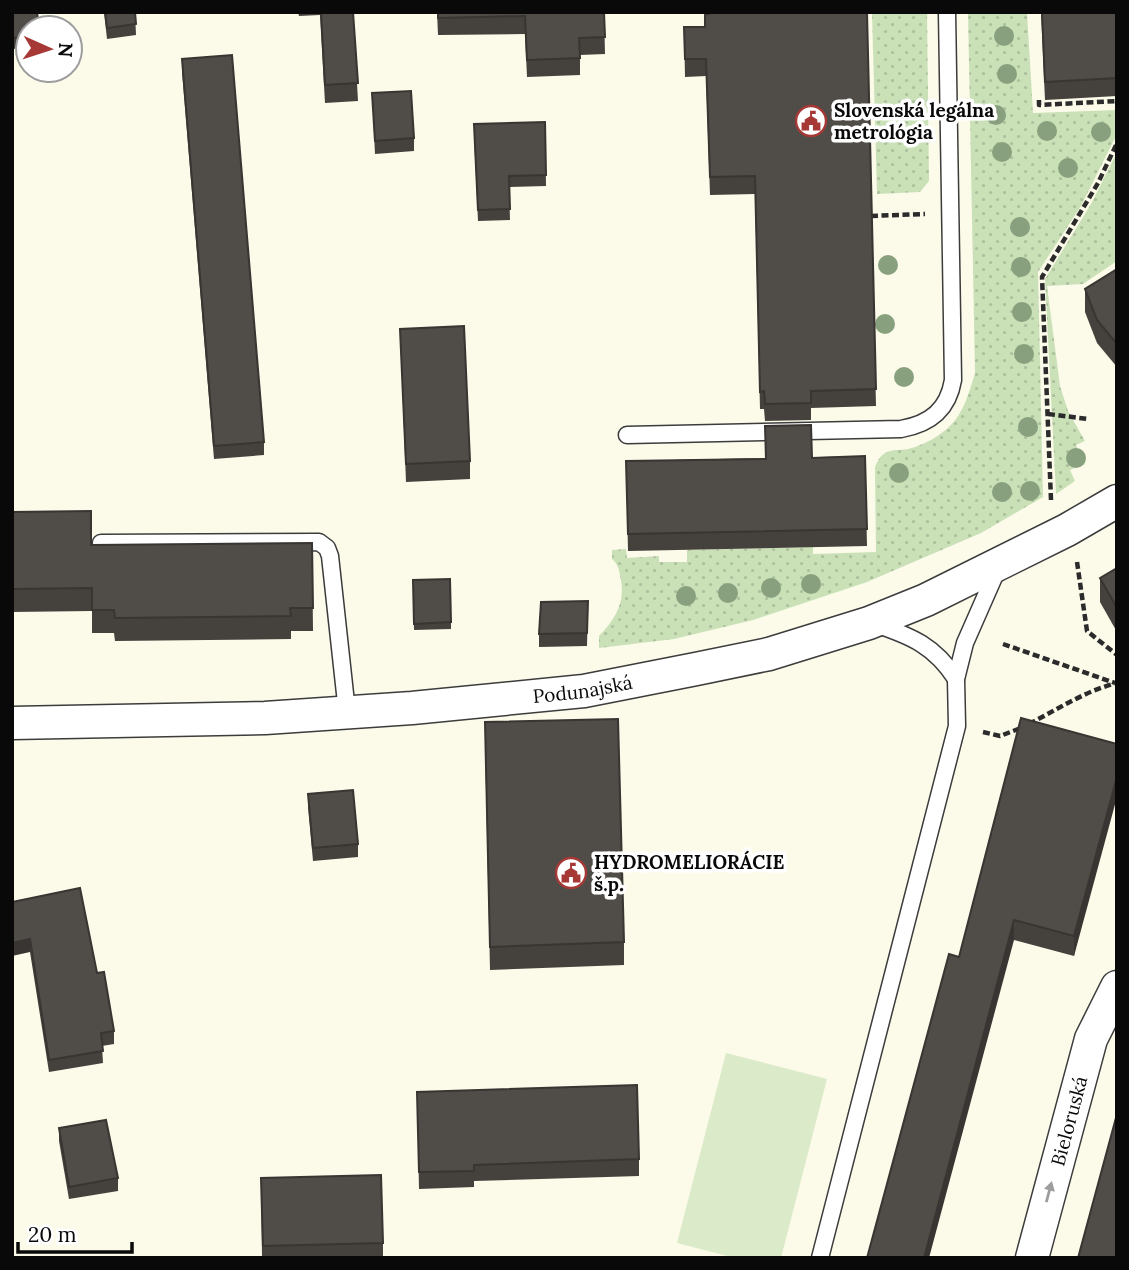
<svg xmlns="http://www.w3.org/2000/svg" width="1129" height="1270" viewBox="0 0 1129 1270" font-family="Lora,serif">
<defs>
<pattern id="grass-dots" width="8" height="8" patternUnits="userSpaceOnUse" patternTransform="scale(1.75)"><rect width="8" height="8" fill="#cae1b8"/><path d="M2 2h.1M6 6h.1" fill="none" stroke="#acc09d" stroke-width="1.8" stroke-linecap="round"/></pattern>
</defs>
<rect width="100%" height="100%" fill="#fcfae9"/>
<g fill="url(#grass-dots)">
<path d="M 872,12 L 927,12 L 929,181 L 920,192 L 877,194 Z"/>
<path d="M 968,12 L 1027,12 L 1033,113 L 1117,110 L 1117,134 L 1081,206 L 1038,272 L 1043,497 L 981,533 L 867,582 L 753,620 L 674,639 L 599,648 L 599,636 C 615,619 625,604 621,580 C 619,571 619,565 612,559 L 612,550 L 626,549 L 627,558 L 659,556 L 659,562 L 687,562 L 687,550 L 813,547 L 813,554 L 876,552 L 875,467 C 885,443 896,454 915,447 C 927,443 939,436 949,427 C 964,413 969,392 975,373 Z"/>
<path d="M 1117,152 L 1117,261 L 1083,284 L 1047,286 L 1060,386 L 1068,411 L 1085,441 L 1076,445 L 1085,464 L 1070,470 L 1075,481 L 1056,494 L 1045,279 L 1091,204 Z"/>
</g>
<path fill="#dbeac8" d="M 726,1053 L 827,1079 L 781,1258 L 735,1258 L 677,1243 Z"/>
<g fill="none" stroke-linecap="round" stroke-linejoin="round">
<g stroke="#3c3c3c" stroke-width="19">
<g id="lane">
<path d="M 627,435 L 901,429 C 930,424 948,410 953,380 L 947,12"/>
<path d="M 101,543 L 319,542 L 327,548 L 330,556 L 347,712"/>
<path d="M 875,624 C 911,636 935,646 956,679"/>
<path d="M 820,1258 L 957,726 L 956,679 L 965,643 L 998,568"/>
</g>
</g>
<g stroke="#3c3c3c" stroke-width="35">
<g id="street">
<path id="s1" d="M 12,723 L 265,718 L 412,708 L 584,691 L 696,669 L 769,654 L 869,623 L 926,600 L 1067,530 L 1117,501"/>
<path id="s2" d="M 1032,1258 L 1091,1039 L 1117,987"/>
</g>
</g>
<g stroke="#2b2b2b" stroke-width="4.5" stroke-dasharray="7 3.5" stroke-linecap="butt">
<path d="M 1039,100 L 1039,105 L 1117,101"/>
<path d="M 871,216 L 925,214"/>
<path d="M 1048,414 L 1088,419"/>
<path d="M 1051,500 L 1042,277 L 1098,183 L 1117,143"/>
<path d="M 1077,562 L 1087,631 L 1117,655"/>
<path d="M 1003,644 L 1115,683"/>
<path d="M 1029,724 C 1058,709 1085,691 1117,683"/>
<path d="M 983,732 L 1000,736 L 1021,728"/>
</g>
<use href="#lane" stroke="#fff" stroke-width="16"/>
<use href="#street" stroke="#fff" stroke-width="32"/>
</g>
<g fill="#88a07d">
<circle cx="1004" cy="36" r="10"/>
<circle cx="1007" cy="74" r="10"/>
<circle cx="996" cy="115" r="10"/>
<circle cx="1047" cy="131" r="10"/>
<circle cx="1101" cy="132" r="10"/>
<circle cx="1002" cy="152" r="10"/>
<circle cx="1068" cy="168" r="10"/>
<circle cx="1020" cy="227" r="10"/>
<circle cx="888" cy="265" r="10"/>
<circle cx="1021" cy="267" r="10"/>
<circle cx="1022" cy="312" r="10"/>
<circle cx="885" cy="324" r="10"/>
<circle cx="1024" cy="354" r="10"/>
<circle cx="904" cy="377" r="10"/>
<circle cx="1028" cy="427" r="10"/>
<circle cx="1076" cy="458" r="10"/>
<circle cx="899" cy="473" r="10"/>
<circle cx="1030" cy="491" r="10"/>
<circle cx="1002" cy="492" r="10"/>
<circle cx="811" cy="584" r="10"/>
<circle cx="771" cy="588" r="10"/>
<circle cx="728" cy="593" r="10"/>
<circle cx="686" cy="596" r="10"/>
</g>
<g fill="#45413d">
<path d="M 12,12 L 28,28 L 28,48 L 12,49 Z"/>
<path d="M 104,12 L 135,12 L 136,35 L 107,39 Z"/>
<path d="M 298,12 L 353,12 L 358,101 L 325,103 L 320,15 L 299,16 Z"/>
<path d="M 437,12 L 604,12 L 605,54 L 580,55 L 580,75 L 527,77 L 525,34 L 438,35 Z"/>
<path d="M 707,12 L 867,12 L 876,406 L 811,408 L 811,420 L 765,421 L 764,409 L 760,409 L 755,194 L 710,195 L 706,76 L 685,77 L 684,27 L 705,27 Z"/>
<path d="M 1041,12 L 1117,12 L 1117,96 L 1045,100 Z"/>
<path d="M 182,59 L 264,442 L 264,455 L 214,459 L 182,72 Z"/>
<path d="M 372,93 L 414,138 L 414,151 L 375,154 Z"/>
<path d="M 545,122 L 546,186 L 509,187 L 510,220 L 478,221 L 474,136 Z"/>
<path d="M 1117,269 L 1117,367 L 1097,343 L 1085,312 L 1085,289 Z"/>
<path d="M 400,329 L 470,461 L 470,479 L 406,482 Z"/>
<path d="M 865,456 L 867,546 L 628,551 L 626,461 Z"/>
<path d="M 12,512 L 91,545 L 312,543 L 313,631 L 291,631 L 291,639 L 115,641 L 114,633 L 92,633 L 92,611 L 12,612 Z"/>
<path d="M 1117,568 L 1117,632 L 1100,602 L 1100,578 Z"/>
<path d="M 413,580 L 451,622 L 451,629 L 414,630 Z"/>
<path d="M 588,601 L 587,646 L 539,647 L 539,634 Z"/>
<path d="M 1117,744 L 1074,956 L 1014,940 L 959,957 Z"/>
<path d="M 485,745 L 624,942 L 624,965 L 490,970 Z"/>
<path d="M 308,794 L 358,844 L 358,857 L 313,861 L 308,807 Z"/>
<path d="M 12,902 L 97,973 L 114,1031 L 114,1044 L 102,1046 L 103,1063 L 49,1072 L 30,952 Z"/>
<path d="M 417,1092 L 639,1159 L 639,1176 L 474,1181 L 474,1187 L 419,1189 Z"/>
<path d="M 59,1128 L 118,1178 L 118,1191 L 69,1199 L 59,1141 Z"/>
<path d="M 261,1178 L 383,1243 L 383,1258 L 262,1258 Z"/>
</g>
<g fill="#383532">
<path d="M 1117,777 L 1117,797 L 1074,956 L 1074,936 Z"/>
<path d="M 1014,920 L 1014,940 L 929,1258 L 924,1258 Z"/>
<path d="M 30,939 L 30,952 L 12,956 L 12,943 Z"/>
</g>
<g fill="#504c47" stroke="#383532" stroke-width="2">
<path d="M 12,12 L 37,12 L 39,28 L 28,28 L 28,37 L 12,38 Z"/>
<path d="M 105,12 L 135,12 L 136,24 L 107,28 Z"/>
<path d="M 321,12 L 353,12 L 358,83 L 325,85 Z"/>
<path d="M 438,12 L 604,12 L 605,37 L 579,38 L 580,58 L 527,60 L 525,16 L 438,18 Z"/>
<path d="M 707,12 L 867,12 L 876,389 L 811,391 L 811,403 L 765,404 L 764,391 L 760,392 L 755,176 L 710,177 L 706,59 L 685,59 L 684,27 L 705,27 L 705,14 L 708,14 Z"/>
<path d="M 1042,12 L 1117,12 L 1117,78 L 1045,82 Z"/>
<path d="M 232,55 L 264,442 L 214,446 L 182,59 Z"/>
<path d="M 411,91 L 414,138 L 375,141 L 372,93 Z"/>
<path d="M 545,122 L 546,175 L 509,176 L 510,209 L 478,210 L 474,124 Z"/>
<path d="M 1117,269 L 1117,344 L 1097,320 L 1085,289 Z"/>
<path d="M 464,326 L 470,461 L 406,464 L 400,329 Z"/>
<path d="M 811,425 L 812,458 L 865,456 L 867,529 L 628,534 L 626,461 L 766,459 L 765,426 Z"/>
<path d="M 91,511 L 91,545 L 312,543 L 313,608 L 290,608 L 291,616 L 115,618 L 114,610 L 92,610 L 92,588 L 12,589 L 12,512 Z"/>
<path d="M 1117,568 L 1117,608 L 1100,578 Z"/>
<path d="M 450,579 L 451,622 L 414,624 L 413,580 Z"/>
<path d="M 588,601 L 587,633 L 539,634 L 541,602 Z"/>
<path d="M 1021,718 L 1117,744 L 1117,777 L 1074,936 L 1014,920 L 924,1258 L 867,1258 L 949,954 L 959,957 Z"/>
<path d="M 618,719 L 624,942 L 490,947 L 485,722 Z"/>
<path d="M 353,790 L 358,844 L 313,848 L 308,794 Z"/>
<path d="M 80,888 L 97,973 L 104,972 L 114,1031 L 101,1033 L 103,1051 L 49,1060 L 30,939 L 12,943 L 12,902 Z"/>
<path d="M 637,1085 L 639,1159 L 474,1165 L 474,1171 L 419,1172 L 417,1092 Z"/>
<path d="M 1117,1114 L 1117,1258 L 1078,1258 Z"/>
<path d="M 106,1120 L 118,1178 L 69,1187 L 59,1128 Z"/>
<path d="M 381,1175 L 383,1243 L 263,1246 L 261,1178 Z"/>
</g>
<defs><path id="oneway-solid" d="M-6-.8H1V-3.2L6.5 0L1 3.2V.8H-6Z" transform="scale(1.75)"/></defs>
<use fill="#9d9d9d" href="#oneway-solid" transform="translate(1049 1192) rotate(-75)"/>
<defs>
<g id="civic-ring" transform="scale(1.575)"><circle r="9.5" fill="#fff" stroke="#a63935" stroke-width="1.5"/><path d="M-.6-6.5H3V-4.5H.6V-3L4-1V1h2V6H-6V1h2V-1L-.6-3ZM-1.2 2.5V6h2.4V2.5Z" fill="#a63935"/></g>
</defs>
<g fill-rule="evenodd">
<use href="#civic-ring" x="811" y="121"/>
<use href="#civic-ring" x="571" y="873"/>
</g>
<g text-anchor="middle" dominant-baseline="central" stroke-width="7" stroke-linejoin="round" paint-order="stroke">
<g font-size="19" font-weight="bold" fill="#090909" stroke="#fff" text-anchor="start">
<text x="834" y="110">Slovenská legálna<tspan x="834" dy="22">metrológia</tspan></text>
<text x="594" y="862">HYDROMELIORÁCIE<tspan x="594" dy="22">š.p.</tspan></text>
</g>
<g font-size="19" fill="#090909" stroke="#fff">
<text stroke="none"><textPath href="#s1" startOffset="572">Podunajská</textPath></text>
<text stroke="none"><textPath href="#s2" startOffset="142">Bieloruská</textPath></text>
</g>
</g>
<rect width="1129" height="1270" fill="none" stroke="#090909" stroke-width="28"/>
<g transform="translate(49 49) rotate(93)"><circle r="33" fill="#ffffff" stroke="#9d9d9d" stroke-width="2"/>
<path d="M0-5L12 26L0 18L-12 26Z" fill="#a63935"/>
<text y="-10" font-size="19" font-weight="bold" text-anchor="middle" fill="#090909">N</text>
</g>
<path d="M18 1242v10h114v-10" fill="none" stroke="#090909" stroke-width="3.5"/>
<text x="28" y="1242" font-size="21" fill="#090909" stroke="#ffffff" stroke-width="5" paint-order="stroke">20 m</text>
</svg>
